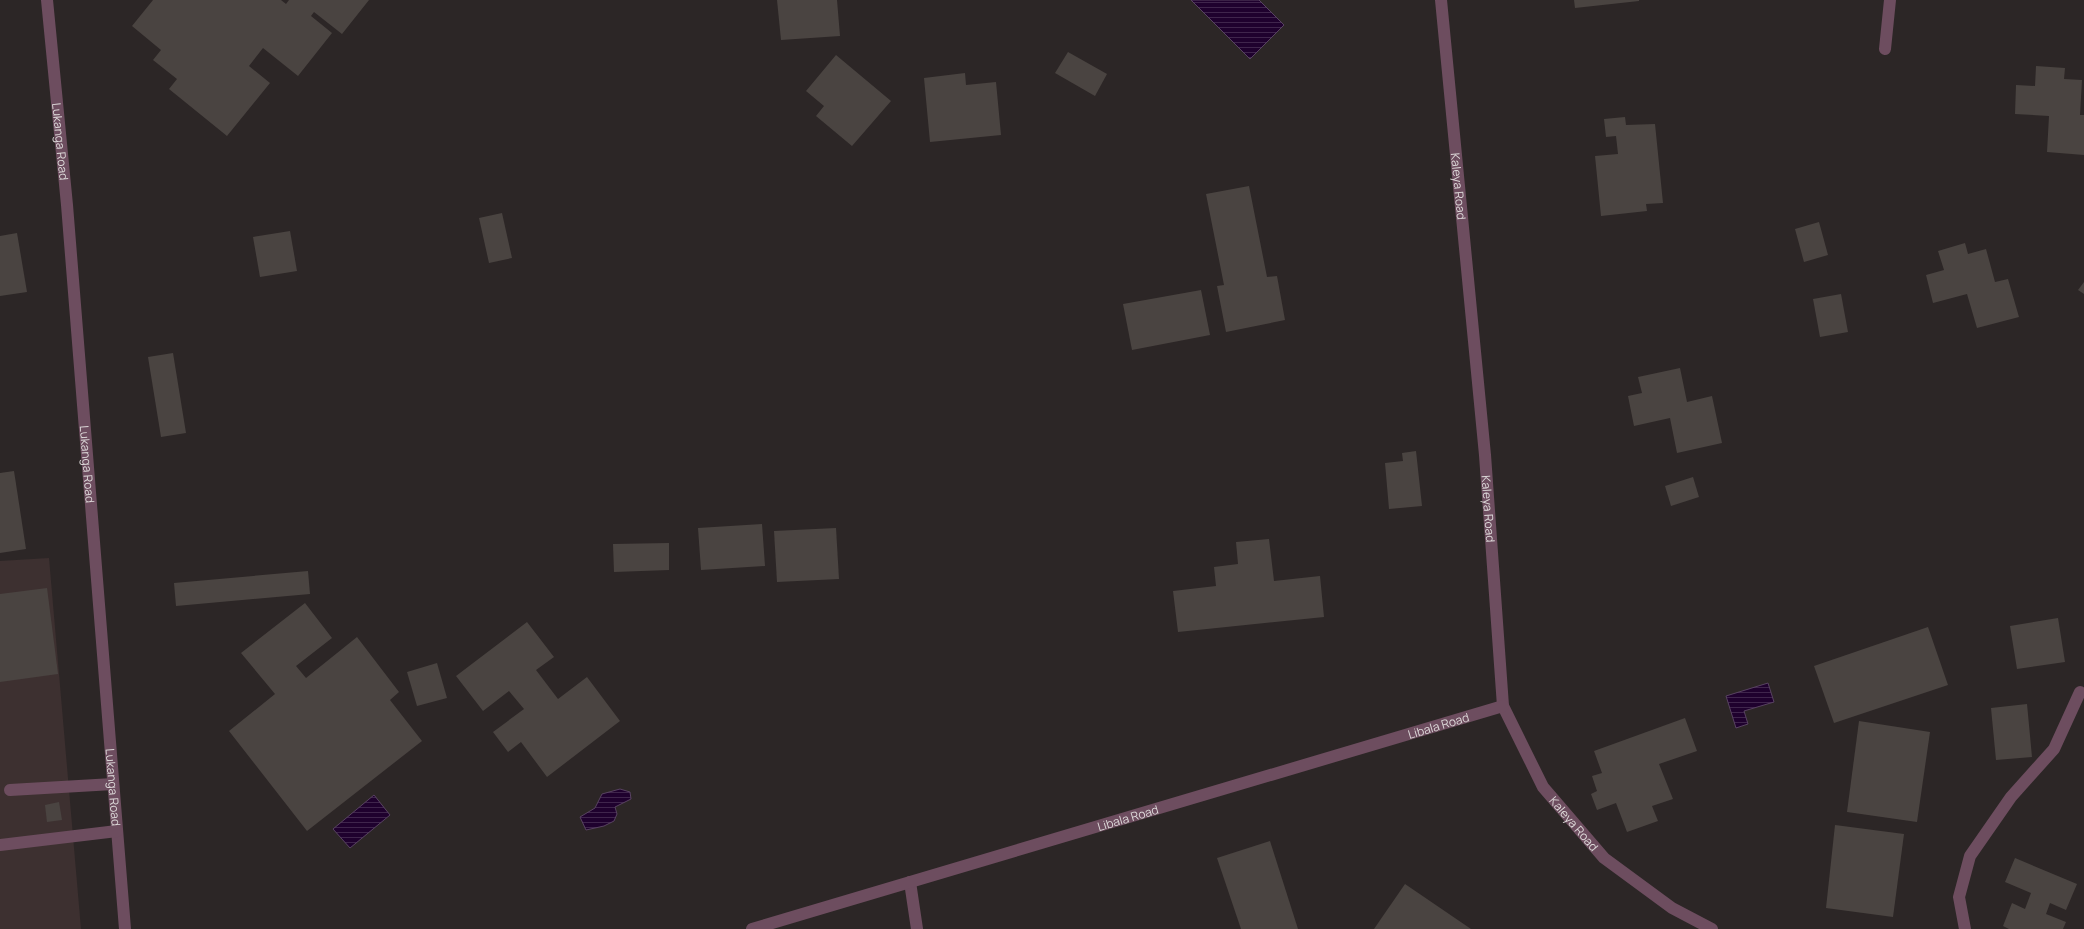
<svg xmlns="http://www.w3.org/2000/svg" width="2084" height="929" viewBox="0 0 2084 929" font-family="Manrope,sans-serif">
<defs>
<pattern id="water-rules" width="6" height="5" patternUnits="userSpaceOnUse"><rect width="6" height="5" fill="#1f012e"/><path d="M0 2.5h6" fill="none" stroke="#3f254c"/></pattern>
</defs>
<rect width="100%" height="100%" fill="#2c2626"/>
<path fill="#3d3030" d="M 49,558 L 81,929 L 0,929 L 0,561 Z"/>
<g fill="url(#water-rules)" stroke="#584261">
<path d="M 1191,0 L 1259,0 L 1284,25 L 1250,59 Z"/>
<path d="M 1768,683 L 1774,702 L 1744,711 L 1748,724 L 1736,728 L 1726,696 Z"/>
<path d="M 620,789 L 630,792 L 631,799 L 615,807 L 617,814 L 614,821 L 604,826 L 586,830 L 580,817 L 595,808 L 602,794 Z"/>
<path d="M 374,795 L 390,815 L 350,848 L 333,829 Z"/>
</g>
<g fill="#4a4441">
<path d="M 153,0 L 281,0 L 286,4 L 289,0 L 369,0 L 342,34 L 314,12 L 311,16 L 332,33 L 298,76 L 263,48 L 249,66 L 270,83 L 227,136 L 169,89 L 177,79 L 153,60 L 161,50 L 132,26 Z"/>
<path d="M 777,0 L 837,0 L 840,36 L 781,40 Z"/>
<path d="M 1574,0 L 1639,0 L 1639,1 L 1575,8 Z"/>
<path d="M 1068,52 L 1107,74 L 1095,96 L 1055,73 Z"/>
<path d="M 836,55 L 891,101 L 852,146 L 816,116 L 824,106 L 806,91 Z"/>
<path d="M 2036,66 L 2065,68 L 2064,79 L 2082,80 L 2080,115 L 2084,115 L 2084,155 L 2047,152 L 2049,116 L 2015,114 L 2016,85 L 2035,86 Z"/>
<path d="M 965,73 L 966,85 L 996,82 L 1001,135 L 930,142 L 924,78 Z"/>
<path d="M 1625,117 L 1626,125 L 1655,124 L 1663,203 L 1646,204 L 1647,211 L 1601,216 L 1595,156 L 1618,154 L 1616,136 L 1606,137 L 1604,119 Z"/>
<path d="M 1249,186 L 1267,277 L 1277,276 L 1285,320 L 1226,332 L 1217,286 L 1224,285 L 1206,194 Z"/>
<path d="M 502,213 L 512,258 L 489,263 L 479,218 Z"/>
<path d="M 1819,222 L 1828,255 L 1804,262 L 1795,229 Z"/>
<path d="M 290,231 L 297,271 L 260,277 L 253,237 Z"/>
<path d="M 17,233 L 27,292 L 0,296 L 0,236 Z"/>
<path d="M 1965,243 L 1968,254 L 1986,249 L 1995,282 L 2008,279 L 2019,317 L 1977,328 L 1967,294 L 1933,303 L 1926,275 L 1944,270 L 1938,251 Z"/>
<path d="M 2084,282 L 2084,294 L 2078,290 Z"/>
<path d="M 1201,290 L 1210,335 L 1132,350 L 1123,304 Z"/>
<path d="M 1841,294 L 1848,332 L 1820,337 L 1813,299 Z"/>
<path d="M 173,353 L 186,433 L 161,437 L 148,357 Z"/>
<path d="M 1680,368 L 1687,402 L 1712,396 L 1722,443 L 1677,453 L 1670,418 L 1634,426 L 1628,396 L 1642,393 L 1638,377 Z"/>
<path d="M 1416,451 L 1422,506 L 1389,509 L 1385,463 L 1403,461 L 1402,453 Z"/>
<path d="M 14,471 L 26,549 L 0,553 L 0,473 Z"/>
<path d="M 1693,477 L 1699,497 L 1671,506 L 1665,486 Z"/>
<path d="M 762,524 L 765,566 L 701,570 L 698,528 Z"/>
<path d="M 836,528 L 839,579 L 777,582 L 774,531 Z"/>
<path d="M 1269,539 L 1274,581 L 1320,576 L 1324,617 L 1178,632 L 1173,591 L 1216,586 L 1214,567 L 1238,564 L 1236,542 Z"/>
<path d="M 669,543 L 669,570 L 614,572 L 613,544 Z"/>
<path d="M 308,571 L 310,594 L 176,606 L 174,583 Z"/>
<path d="M 47,588 L 58,674 L 0,682 L 0,594 Z"/>
<path d="M 305,603 L 332,638 L 296,666 L 306,678 L 357,637 L 399,692 L 390,700 L 422,741 L 307,831 L 229,731 L 275,694 L 241,653 Z"/>
<path d="M 2058,618 L 2065,662 L 2017,669 L 2010,626 Z"/>
<path d="M 527,622 L 554,657 L 536,670 L 558,699 L 587,677 L 620,721 L 547,777 L 521,742 L 508,752 L 493,732 L 524,709 L 509,691 L 483,711 L 456,676 Z"/>
<path d="M 1928,627 L 1948,685 L 1834,723 L 1814,666 Z"/>
<path d="M 437,663 L 447,698 L 417,706 L 407,672 Z"/>
<path d="M 2027,704 L 2032,757 L 1996,760 L 1991,708 Z"/>
<path d="M 1685,718 L 1697,751 L 1659,764 L 1673,799 L 1652,806 L 1658,821 L 1627,832 L 1616,803 L 1597,810 L 1591,794 L 1597,791 L 1592,776 L 1602,773 L 1594,751 Z"/>
<path d="M 1859,721 L 1930,732 L 1917,822 L 1847,812 Z"/>
<path d="M 59,802 L 62,820 L 47,822 L 45,805 Z"/>
<path d="M 1835,825 L 1904,834 L 1893,917 L 1826,908 Z"/>
<path d="M 1270,841 L 1298,929 L 1241,929 L 1217,858 Z"/>
<path d="M 2015,858 L 2077,884 L 2066,910 L 2050,903 L 2046,914 L 2066,922 L 2063,929 L 2009,929 L 2003,926 L 2012,903 L 2025,909 L 2031,893 L 2005,882 Z"/>
<path d="M 1405,884 L 1471,929 L 1374,929 Z"/>
</g>
<g fill="none" stroke-linecap="round" stroke-linejoin="round">
<g stroke="#6d4d5f" stroke-width="12">
<path id="s1" d="M 47,0 L 67,205 L 125,929"/>
<path id="s2" d="M 1441,0 L 1485,455 L 1503,706 L 1543,787 L 1604,858 L 1672,908 L 1712,929"/>
<path d="M 1885,49 L 1890,0"/>
<path d="M 10,790 L 113,784"/>
<path d="M 0,845 L 117,831"/>
<path d="M 910,882 L 917,929"/>
<path id="s3" d="M 752,929 L 1503,706"/>
<path d="M 1965,929 L 1959,897 L 1970,856 L 2011,797 L 2054,749 L 2080,692"/>
</g>
</g>
<g text-anchor="middle" dominant-baseline="central" stroke-width="3.5" stroke-linejoin="round" paint-order="stroke">
<g font-size="12" fill="#ddd9d9" stroke="#221c1c">
<text stroke="none"><textPath href="#s1" startOffset="142">Lukanga Road</textPath></text>
<text stroke="none"><textPath href="#s2" startOffset="187">Kaleya Road</textPath></text>
<text stroke="none"><textPath href="#s1" startOffset="466">Lukanga Road</textPath></text>
<text stroke="none"><textPath href="#s2" startOffset="511">Kaleya Road</textPath></text>
<text stroke="none"><textPath href="#s3" startOffset="716">Libala Road</textPath></text>
<text stroke="none"><textPath href="#s1" startOffset="790">Lukanga Road</textPath></text>
<text stroke="none"><textPath href="#s3" startOffset="392">Libala Road</textPath></text>
<text stroke="none"><textPath href="#s2" startOffset="847">Kaleya Road</textPath></text>
</g>
</g>
</svg>
